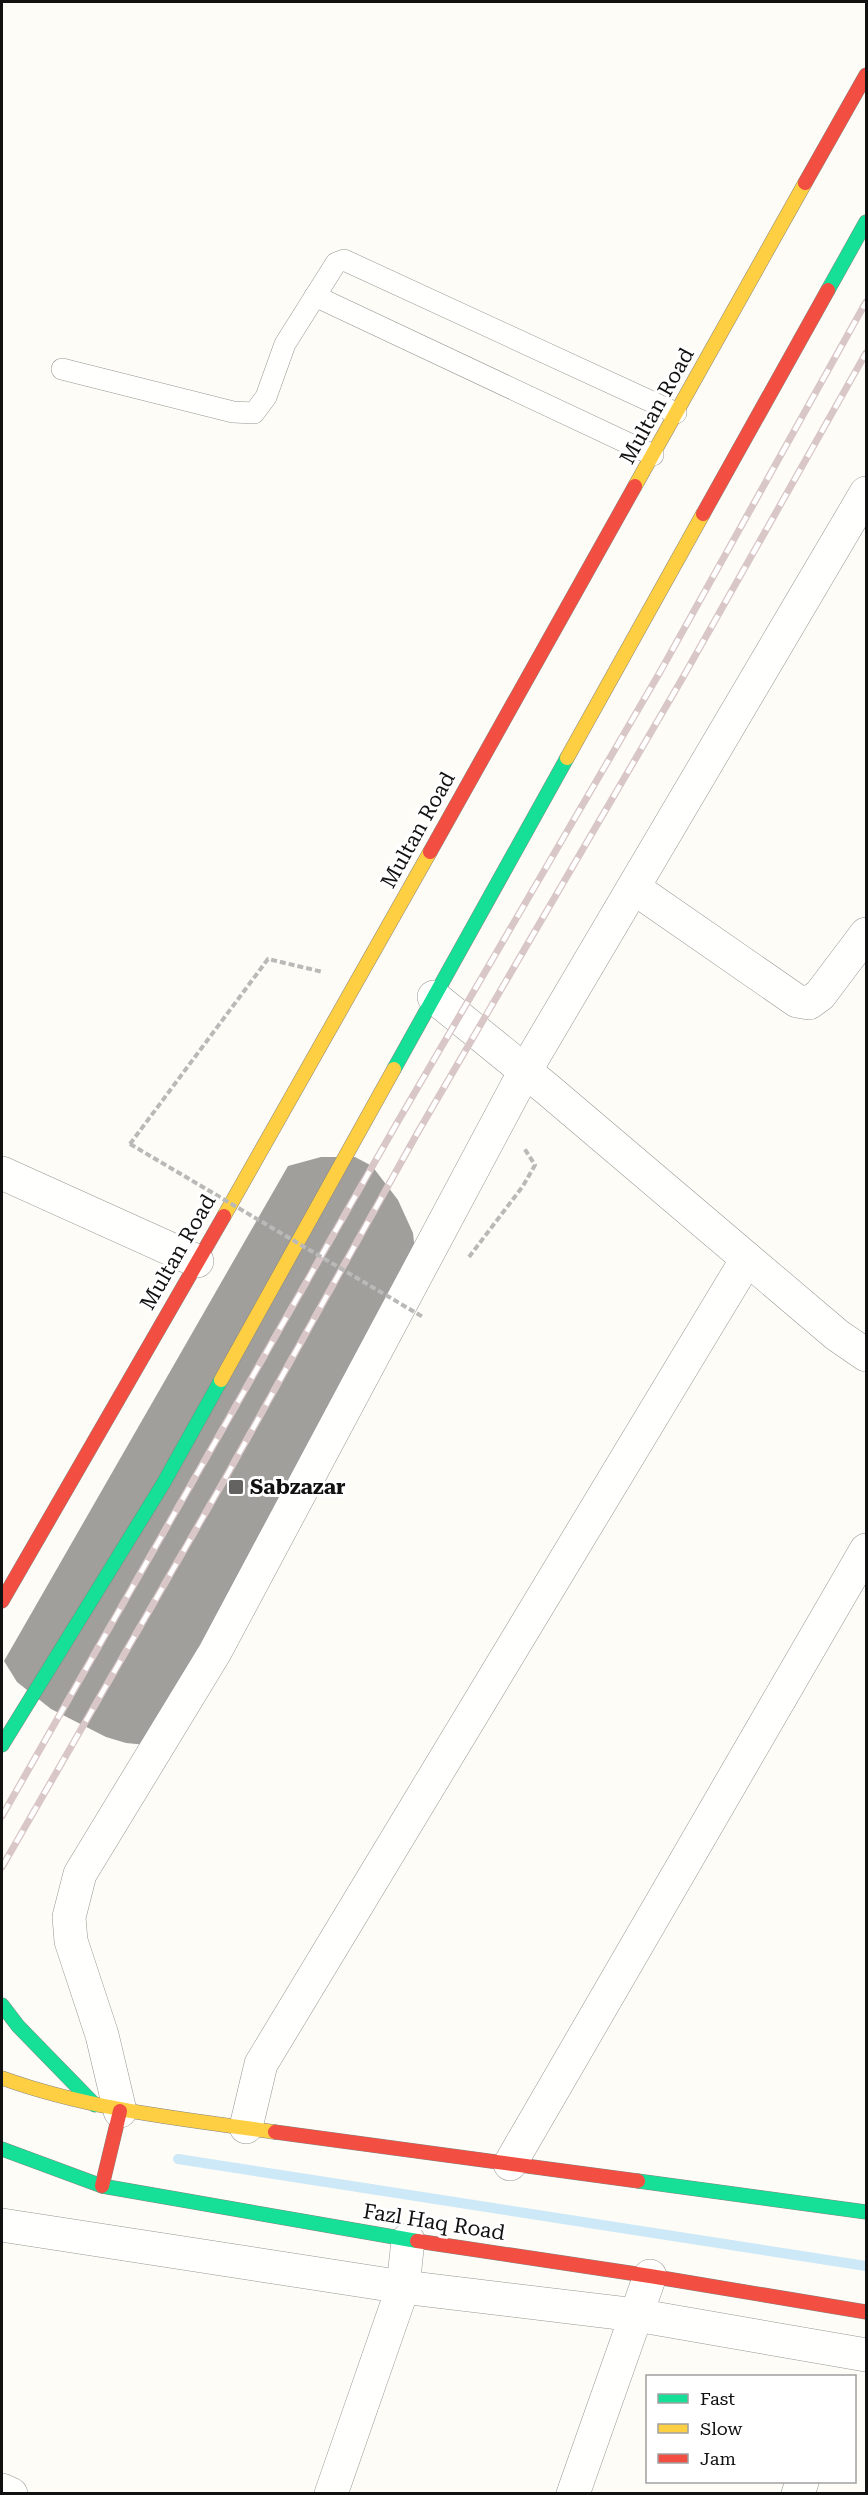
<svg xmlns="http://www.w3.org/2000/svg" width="868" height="2495" viewBox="0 0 868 2495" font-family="'Roboto Serif',serif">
<rect width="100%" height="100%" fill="#fdfcf7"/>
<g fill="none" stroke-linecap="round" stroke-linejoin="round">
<path stroke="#cde8f7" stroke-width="10" d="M 178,2159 L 866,2266"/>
</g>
<path fill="#a19f9c" d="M 321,1157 L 355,1157 L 372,1166 L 398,1200 L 413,1233 L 415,1251 L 147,1745 L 126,1743 L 106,1737 L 51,1709 L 17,1682 L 4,1661 L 288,1166 Z"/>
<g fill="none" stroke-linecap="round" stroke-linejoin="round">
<g stroke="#979795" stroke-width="22">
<g id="lane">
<path d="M 315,296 L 653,455"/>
<path d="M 62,369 L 233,412 L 254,413 L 266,397 L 285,344 L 336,263 L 344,260 L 676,413"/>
</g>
</g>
<g stroke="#979795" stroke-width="34">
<g id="street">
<path d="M 634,888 L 797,1001 L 809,1003 L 820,995 L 866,934"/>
<path d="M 434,997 L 546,1088 L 837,1335 L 866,1355"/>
<path d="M 2,1173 L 197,1261"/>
<path d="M 120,2111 L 102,2035 L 71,1941 L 69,1917 L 80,1874 L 215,1652 L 525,1071 L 866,493"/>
<path d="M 246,2127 L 261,2064 L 747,1259"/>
<path d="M 510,2164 L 866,1550"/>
<path d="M 2,2225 L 403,2287 L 636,2315 L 866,2355"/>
<path d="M 2,2490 L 11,2494"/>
<path d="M 331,2494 L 403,2287 L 408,2240"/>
<path d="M 573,2494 L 650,2276"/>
<path d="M 798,2494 L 802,2482"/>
</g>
</g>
<g stroke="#858482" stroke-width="15">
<g id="fast">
<path d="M 828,290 L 866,222"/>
<path d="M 394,1069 L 567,758"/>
<path d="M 2,1745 L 163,1484 L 221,1380"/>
<path d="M 2,2005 L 18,2026 L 95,2105"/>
<path d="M 2,2149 L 102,2186 L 417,2241"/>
<path d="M 638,2181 L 866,2212"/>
</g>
</g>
<g stroke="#858482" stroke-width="15">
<g id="slow">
<path d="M 635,486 L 805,183"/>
<path d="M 567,758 L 703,514"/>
<path d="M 224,1216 L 430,852"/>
<path d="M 221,1380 L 394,1069"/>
<path d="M 2,2078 C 91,2110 182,2119 275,2132"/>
</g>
</g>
<g stroke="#858482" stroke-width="15">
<g id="jam">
<path d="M 805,183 L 866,75"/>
<path d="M 703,514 L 828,290"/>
<path d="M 430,852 L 635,486"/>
<path d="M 2,1601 L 224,1216"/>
<path d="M 275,2132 L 638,2181"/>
<path d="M 102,2186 L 120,2111"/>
<path d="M 417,2241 L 650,2276 L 866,2312"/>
</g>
</g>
<g stroke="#b9b9b8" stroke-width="4" stroke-dasharray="6 3" stroke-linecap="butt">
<path d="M 130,1144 L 268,959 L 323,972"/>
<path d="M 469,1257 L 523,1186 L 535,1165 L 524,1148"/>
</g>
<use href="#lane" stroke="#fffffe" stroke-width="21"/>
<use href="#street" stroke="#fffffe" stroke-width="33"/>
<use href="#fast" stroke="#16e098" stroke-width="14"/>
<use href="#slow" stroke="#ffcf43" stroke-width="14"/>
<use href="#jam" stroke="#f24e42" stroke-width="14"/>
<g stroke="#d9c6c7" stroke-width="7">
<g id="rail">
<path d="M 2,1816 L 397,1123 L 660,672 L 866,302"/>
<path d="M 2,1867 L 222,1484 L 418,1132 L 682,679 L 866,353"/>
</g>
</g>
<use href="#rail" stroke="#fff" stroke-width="4.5" stroke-dasharray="14" stroke-linecap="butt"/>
<path stroke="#b9b9b8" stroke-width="4" stroke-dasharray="6 3" stroke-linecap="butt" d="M 130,1144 L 423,1317"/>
</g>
<rect fill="#646362" stroke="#fff" stroke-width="2" x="228" y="1479" width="16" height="16" rx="3"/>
<g text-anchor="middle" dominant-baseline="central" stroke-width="6" stroke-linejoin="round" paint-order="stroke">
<g font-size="21" fill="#111" stroke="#fff">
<text transform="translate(657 406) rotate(-61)">Multan Road</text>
<text transform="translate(418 830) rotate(-61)">Multan Road</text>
<text transform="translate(178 1252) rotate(-60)">Multan Road</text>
<text transform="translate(434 2222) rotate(9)">Fazl Haq Road</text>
</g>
<g font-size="21" font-weight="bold" fill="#111" stroke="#fff" text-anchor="start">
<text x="250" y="1487">Sabzazar</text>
</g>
</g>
<rect width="868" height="2495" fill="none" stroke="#111111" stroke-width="6"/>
<rect x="646" y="2375" width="210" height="108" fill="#ffffff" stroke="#a0a0a0" stroke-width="1.5"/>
<rect x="658" y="2394" width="30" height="9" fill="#16e098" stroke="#a0a0a0" stroke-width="1.5"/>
<text x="700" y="2405" font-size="18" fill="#111111">Fast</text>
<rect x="658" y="2424" width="30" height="9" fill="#ffcf43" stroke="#a0a0a0" stroke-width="1.5"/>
<text x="700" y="2435" font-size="18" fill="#111111">Slow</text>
<rect x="658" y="2454" width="30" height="9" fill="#f24e42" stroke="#a0a0a0" stroke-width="1.5"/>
<text x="700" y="2465" font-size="18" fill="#111111">Jam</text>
</svg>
